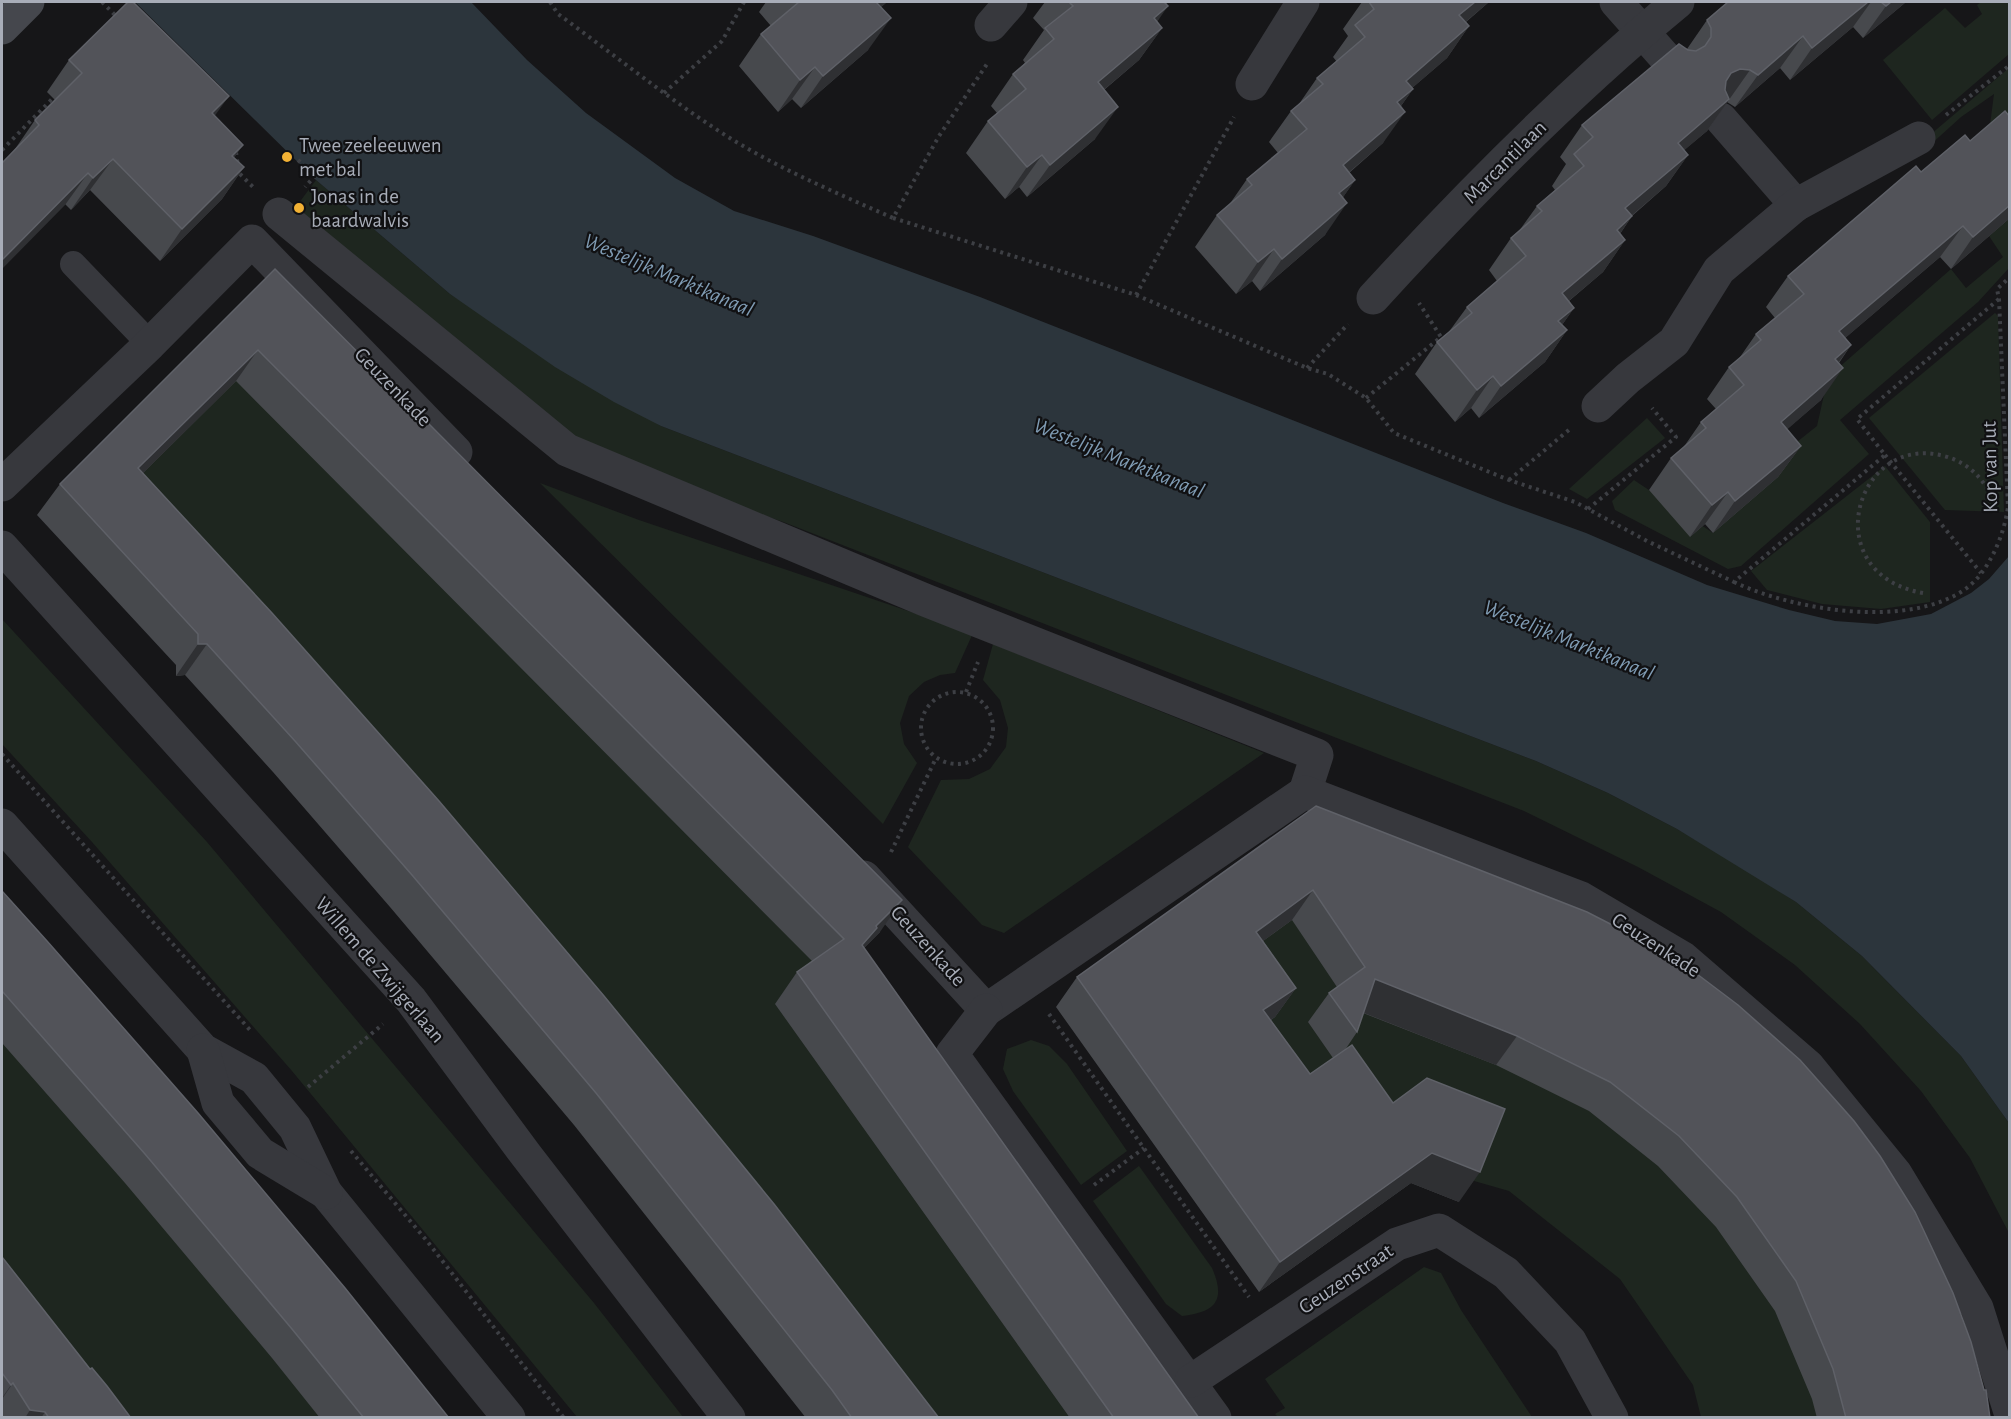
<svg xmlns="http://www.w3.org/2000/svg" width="2011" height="1419" viewBox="0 0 2011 1419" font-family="'Alegreya Sans',sans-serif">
<rect width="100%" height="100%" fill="#161618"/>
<g fill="#1e261f">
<path d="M 1981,2 L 2009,2 L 2009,54 L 1932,120 L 1883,60 L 1945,8 L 1965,28 L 1982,14 L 1977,5 Z"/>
<path d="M 2009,68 L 2009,174 L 1987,148 L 1994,94 L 1961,117 L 1929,146 L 1924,140 Z"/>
<path d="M 316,180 L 450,294 L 661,426 L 1536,761 L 1608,793 L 1677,829 L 1732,861 L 1796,902 L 1862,956 L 1961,1056 L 2009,1123 L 2009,1233 L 1970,1158 L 1921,1091 L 1860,1024 L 1795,965 L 1721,912 L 1638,867 L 1524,811 L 786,523 L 643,473 L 573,441 L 284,223 Z"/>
<path d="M 2009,219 L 2009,268 L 1978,302 L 1840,420 L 1869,454 L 1741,566 L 1728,569 L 1615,510 L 1612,501 L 1634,480 L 1713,533 L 1768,465 L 1817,426 L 1828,377 L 1951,269 L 1966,288 L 2003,257 L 1989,236 Z"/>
<path d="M 1995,313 L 1998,316 L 2004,512 L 1945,510 L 1869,418 Z"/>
<path d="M 253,353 L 834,931 L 1120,1417 L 832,1417 L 89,512 Z"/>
<path d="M 1647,418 L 1665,438 L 1587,499 L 1569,489 Z"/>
<path d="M 1885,466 L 1930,522 L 1930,602 L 1881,609 L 1822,604 L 1767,590 L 1751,571 Z"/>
<path d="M 540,483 L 639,520 L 973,633 L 955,673 L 940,675 L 924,682 L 909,696 L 900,723 L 904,744 L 917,763 L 883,824 Z"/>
<path d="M 2,619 L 207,842 L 594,1303 L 683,1417 L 577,1417 L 292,1071 L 92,842 L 2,744 Z"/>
<path d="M 993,644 L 1264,753 L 1004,933 L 982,925 L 908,847 L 941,780 L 969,779 L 990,769 L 1006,747 L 1008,728 L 1000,700 L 983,680 Z"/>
<path d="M 1347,882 L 1941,1417 L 1701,1417 L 1693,1385 L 1620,1279 L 1509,1191 L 1415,1164 L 1122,1016 Z"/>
<path d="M 2,1013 L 349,1417 L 58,1417 L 2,1350 Z"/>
<path d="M 1031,1040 L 1049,1046 L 1067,1064 L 1127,1151 L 1081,1185 L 1013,1091 L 1003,1069 L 1007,1049 Z"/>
<path d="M 1139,1166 L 1212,1268 C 1226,1300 1216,1312 1182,1316 L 1166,1304 L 1093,1201 Z"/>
<path d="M 1424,1267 L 1441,1273 L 1461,1310 L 1532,1417 L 1278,1417 L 1275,1414 L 1285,1408 L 1265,1379 Z"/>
</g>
<path fill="#2c353c" d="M 135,2 L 471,2 L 527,60 L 586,113 L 675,178 L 734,211 L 813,236 L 980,297 L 1503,503 L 1586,533 L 1707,585 L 1789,610 L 1835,621 L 1877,624 L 1931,614 L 1971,593 L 1989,579 L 2009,556 L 2009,1123 L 1961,1056 L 1862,956 L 1796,902 L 1677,829 L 1608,793 L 1536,761 L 661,426 L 614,402 L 555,367 L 450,294 L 316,180 Z"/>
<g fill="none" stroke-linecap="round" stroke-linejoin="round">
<g stroke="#3d3f44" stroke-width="4" stroke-dasharray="3 4.5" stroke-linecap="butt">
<path d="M 102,2 L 118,18"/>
<path d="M 550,2 L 558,14 C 616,56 672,102 733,140 C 784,171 839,194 893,218 L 939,136 L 989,61"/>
<path d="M 664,93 L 722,41 L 744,2"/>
<path d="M 1946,115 L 2010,65"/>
<path d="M 2,150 L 56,95"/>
<path d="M 236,152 L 239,173 L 253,187"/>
<path d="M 298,160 L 315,176 L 305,187"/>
<path d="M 893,218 L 1136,295 L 1307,368 L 1328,374 L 1366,398 L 1394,433 L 1509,480 L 1575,502 L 1647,541 L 1734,582 L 1885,455 L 1857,419 L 1999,299"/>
<path d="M 1136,295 L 1234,117"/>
<path d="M 1307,368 L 1348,324"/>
<path d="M 1366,398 L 1441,337 L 1419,303"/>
<path d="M 1885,455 L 1981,573"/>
<path d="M 1509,480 L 1570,429"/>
<path d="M 1588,509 L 1676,437 L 1652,408"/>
<path d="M 1734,582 C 1793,610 1906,629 1964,590 C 1988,574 2004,536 2008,507 L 1999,299 L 1997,289 L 2010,277"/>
<path d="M 1923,593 C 1815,574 1855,432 1944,456 C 1970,463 1985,480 1995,504"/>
<circle cx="957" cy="728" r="36"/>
<path d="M 966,692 L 978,662"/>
<path d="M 2,754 L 250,1030"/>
<path d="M 891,852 L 936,758"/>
<path d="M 1049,1014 L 1249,1297"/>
<path d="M 308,1087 L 383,1024"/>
<path d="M 351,1151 L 427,1241 L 564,1418"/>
<path d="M 1094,1185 L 1144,1148"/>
</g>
<path stroke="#37383d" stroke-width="26" d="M 73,264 L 150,344"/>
<path stroke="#37383d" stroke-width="33" d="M 279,214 L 567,450 L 925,600 L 1317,755 L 1305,792"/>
<g stroke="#37383d" stroke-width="33">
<path d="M 1616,2 L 1671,64"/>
<path d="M 991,25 L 1011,2"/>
<path d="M 1252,84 L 1303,2"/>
<path d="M 1721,119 L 1796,205"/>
<path d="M 1373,298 C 1469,193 1569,92 1678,2"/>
<path d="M 1598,406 L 1628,378 L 1674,342 L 1719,270 L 1796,205 L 1919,138"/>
<path d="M 2,485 L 150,344 L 252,241 L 456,452"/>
<path d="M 2,547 L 411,1000 L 526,1155 L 729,1418"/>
<path d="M 864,877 L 986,1010 L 1305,792 L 1581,898 L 1683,958 L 1808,1066 L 1896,1174 L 1977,1308 L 2010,1412"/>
<path d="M 986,1010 L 952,1054 L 1215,1418"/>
<path d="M 1191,1381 L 1397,1244 L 1439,1230 L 1506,1273 L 1570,1341 L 1612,1418"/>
</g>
<g stroke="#37383d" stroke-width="33">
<path d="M 2,825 L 203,1050 L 254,1078 L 295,1128 L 326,1193 L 509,1418"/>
<path d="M 203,1050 L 218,1103 L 260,1153 L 326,1193"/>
</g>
<path stroke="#45474d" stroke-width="33" d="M 2,28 L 28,2"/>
</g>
<g fill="#47494d" fill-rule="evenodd">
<path d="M 766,2 L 887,2 L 881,7 L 868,50 L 801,108 L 792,99 L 778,112 L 739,66 L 761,34 L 771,26 L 759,12 Z"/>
<path d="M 1045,2 L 1169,2 L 1166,4 L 1157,22 L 1162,28 L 1139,60 L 1104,90 L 1095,139 L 1027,197 L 1019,187 L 1005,199 L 966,153 L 988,121 L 997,113 L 991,106 L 1013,74 L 1025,63 L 1023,60 L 1044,30 L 1033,18 Z"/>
<path d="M 1362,2 L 1489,2 L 1466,22 L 1469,26 L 1447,58 L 1412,88 L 1413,89 L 1401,106 L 1383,143 L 1349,173 L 1355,180 L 1343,197 L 1325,235 L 1260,291 L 1252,281 L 1236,294 L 1195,247 L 1217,215 L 1229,205 L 1247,179 L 1278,153 L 1269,142 L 1291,111 L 1299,104 L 1317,78 L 1337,62 L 1333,57 L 1348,36 L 1343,29 Z"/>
<path d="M 1728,2 L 1906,2 L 1863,38 L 1853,27 L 1790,80 L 1780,68 L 1735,107 L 1727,102 L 1707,131 L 1684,150 L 1688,155 L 1666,186 L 1632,216 L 1620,234 L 1625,240 L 1603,272 L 1569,301 L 1574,308 L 1562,325 L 1567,330 L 1545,362 L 1479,418 L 1471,408 L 1455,422 L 1415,374 L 1437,342 L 1448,333 L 1467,307 L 1497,281 L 1489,270 L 1511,238 L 1519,231 L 1537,206 L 1555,190 L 1552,186 L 1566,164 L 1560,157 L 1582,125 L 1687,49 L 1707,20 Z"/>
<path d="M 69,60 L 215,116 L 234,158 L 244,167 L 222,199 L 160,261 L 90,190 L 71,210 L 13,152 L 35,120 L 55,100 L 47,92 Z"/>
<path d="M 2010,117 L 2010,218 L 1951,269 L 1940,257 L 1845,338 L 1851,345 L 1839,363 L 1821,400 L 1787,429 L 1801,446 L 1778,477 L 1713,533 L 1705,524 L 1690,537 L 1649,490 L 1671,458 L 1683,448 L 1701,422 L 1716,409 L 1707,399 L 1729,367 L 1738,360 L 1756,334 L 1775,318 L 1766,307 L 1788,276 L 1921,172 Z"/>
<path d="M 275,269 L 880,932 L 864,948 L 1199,1418 L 1070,1418 L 775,1004 L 797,972 L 812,961 L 236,381 L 143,473 L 939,1418 L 806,1418 L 574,1125 L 390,907 L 273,772 L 185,675 L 176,676 L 176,665 L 37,515 L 60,484 Z"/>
<path d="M 1316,806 L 1990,1418 L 1817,1418 L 1812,1399 L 1775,1311 L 1716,1227 L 1658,1166 L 1589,1111 L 1496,1065 L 1363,1013 L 1357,1032 L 1345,1050 L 1459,1202 L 1411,1183 L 1259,1292 L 1056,1007 L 1077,977 ZM 1292,920 L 1337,987 L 1329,993 L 1308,1022 L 1333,1058 L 1310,1074 L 1271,1020 L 1275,1017 L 1296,988 L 1263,941 Z"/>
<path d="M 2,891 L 449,1418 L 320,1418 L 272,1358 L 125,1183 L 2,1043 Z"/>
<path d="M 2,1257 L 90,1369 L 131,1418 L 2,1418 Z"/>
</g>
<g fill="#2f3033">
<path d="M 873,2 L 887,2 L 852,32 Z"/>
<path d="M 1475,2 L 1489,2 L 1437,46 L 1459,15 Z"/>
<path d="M 1868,2 L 1871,2 L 1853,27 L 1790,80 L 1812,48 Z"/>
<path d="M 1891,2 L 1906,2 L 1863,38 L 1886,6 Z"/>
<path d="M 1168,6 L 1146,38 L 1154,18 Z"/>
<path d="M 891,18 L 868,50 L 801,108 L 823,76 Z"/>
<path d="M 1469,26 L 1447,58 L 1383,113 L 1406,81 Z"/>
<path d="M 1162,28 L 1139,60 L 1075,114 L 1098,82 Z"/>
<path d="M 1803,36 L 1780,68 L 1735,107 L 1758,75 Z"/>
<path d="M 815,67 L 792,99 L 778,112 L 800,80 Z"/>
<path d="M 1740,69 L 1750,70 L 1707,131 L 1655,175 L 1678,143 L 1708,105 L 1731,73 Z"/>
<path d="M 1413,89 L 1390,121 L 1397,102 Z"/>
<path d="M 229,96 L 206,128 L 212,113 Z"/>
<path d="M 1118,107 L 1095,139 L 1027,197 L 1050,165 Z"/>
<path d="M 1405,112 L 1383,143 L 1320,197 L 1343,165 Z"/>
<path d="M 243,145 L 221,177 L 232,156 Z"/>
<path d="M 1042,155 L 1019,187 L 1005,199 L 1027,167 Z"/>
<path d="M 1688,155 L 1666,186 L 1603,240 L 1625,208 Z"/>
<path d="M 113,159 L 90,190 L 71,210 L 93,178 Z"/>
<path d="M 244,167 L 222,199 L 160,261 L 182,229 Z"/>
<path d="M 88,173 L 65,205 L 2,269 L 2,260 Z"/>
<path d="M 1355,180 L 1333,212 L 1339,193 Z"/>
<path d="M 1347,203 L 1325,235 L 1260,291 L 1282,259 Z"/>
<path d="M 2010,205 L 2010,218 L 1951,269 L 1973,237 Z"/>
<path d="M 1632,216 L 1610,248 L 1617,230 Z"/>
<path d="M 1963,226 L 1940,257 L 1816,363 L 1839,331 Z"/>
<path d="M 1625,240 L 1603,272 L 1540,325 L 1562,293 Z"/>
<path d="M 1274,249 L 1252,281 L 1236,294 L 1258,262 Z"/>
<path d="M 1574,308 L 1552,339 L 1558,321 Z"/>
<path d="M 1567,330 L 1545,362 L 1479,418 L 1501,386 Z"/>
<path d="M 1851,345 L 1828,377 L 1835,359 Z"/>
<path d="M 258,350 L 236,381 L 116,500 L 138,468 Z"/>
<path d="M 1843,368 L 1821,400 L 1759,454 L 1781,422 Z"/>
<path d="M 1493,376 L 1471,408 L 1455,422 L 1477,390 Z"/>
<path d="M 1801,446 L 1778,477 L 1713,533 L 1735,501 Z"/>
<path d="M 1728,492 L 1705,524 L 1690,537 L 1712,505 Z"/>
<path d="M 198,644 L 207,644 L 185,675 L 176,676 Z"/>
<path d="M 1313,890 L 1292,920 L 1235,961 L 1256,932 Z"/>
<path d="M 902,900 L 880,932 L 862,950 L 862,945 L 876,926 Z"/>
<path d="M 1375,979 L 1517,1036 L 1496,1065 L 1354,1009 Z"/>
<path d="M 1296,988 L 1275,1017 L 1242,1039 L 1263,1010 Z"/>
<path d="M 1432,1153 L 1480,1172 L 1459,1202 L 1411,1183 L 1259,1292 L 1280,1262 Z"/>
<path d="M 13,1383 L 2,1399 L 2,1398 L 11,1385 Z"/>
<path d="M 30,1410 L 45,1412 L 41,1418 L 25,1418 Z"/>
</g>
<g fill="#525359" stroke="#5f6168" stroke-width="1.5">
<path d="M 128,2 L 133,2 L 229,96 L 212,113 L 243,145 L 232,156 L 244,167 L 182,229 L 113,159 L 93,178 L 88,173 L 2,260 L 2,163 L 39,125 L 35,120 L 82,73 L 69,60 Z"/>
<path d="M 799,2 L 876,2 L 891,18 L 823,76 L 815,67 L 800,80 L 761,34 Z"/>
<path d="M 1069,2 L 1164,2 L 1168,6 L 1154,18 L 1162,28 L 1098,82 L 1118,107 L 1050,165 L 1042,155 L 1027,167 L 988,121 L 1026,89 L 1013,74 L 1054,39 L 1045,28 L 1073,6 Z"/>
<path d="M 1369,2 L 1475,2 L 1459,15 L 1469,26 L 1406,81 L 1413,89 L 1397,102 L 1405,112 L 1343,165 L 1355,180 L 1339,193 L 1347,203 L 1282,259 L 1274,249 L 1258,262 L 1217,215 L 1252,185 L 1247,179 L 1307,129 L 1291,111 L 1323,84 L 1317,78 L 1365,37 L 1355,25 L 1374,9 Z"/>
<path d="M 1728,2 L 1868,2 L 1812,48 L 1803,36 L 1758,75 L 1750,70 L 1740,69 L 1731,73 L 1726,81 L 1725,90 L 1729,99 L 1678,143 L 1688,155 L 1625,208 L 1632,216 L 1617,230 L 1625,240 L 1562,293 L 1574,308 L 1558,321 L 1567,330 L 1501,386 L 1493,376 L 1477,390 L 1437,342 L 1472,313 L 1467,307 L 1526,256 L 1511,238 L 1542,211 L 1537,206 L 1584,166 L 1574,154 L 1593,137 L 1582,125 L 1679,44 L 1688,50 L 1696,51 L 1705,46 L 1711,37 L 1711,28 L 1707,20 Z"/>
<path d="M 1881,2 L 1891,2 L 1886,6 Z"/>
<path d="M 2005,111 L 2010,117 L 2010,205 L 1973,237 L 1963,226 L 1839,331 L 1851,345 L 1835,359 L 1843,368 L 1781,422 L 1801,446 L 1735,501 L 1728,492 L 1712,505 L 1671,458 L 1706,428 L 1701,422 L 1744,385 L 1729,367 L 1761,340 L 1756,334 L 1804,294 L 1788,276 L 1916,166 L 1921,172 L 1965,135 L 1970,141 Z"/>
<path d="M 275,269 L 902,900 L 876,926 L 877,928 L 862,945 L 1199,1418 L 1114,1418 L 797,972 L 844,939 L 258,350 L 138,468 L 272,613 L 439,801 L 604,996 L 774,1204 L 939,1418 L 852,1418 L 832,1390 L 596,1093 L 412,875 L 295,741 L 207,644 L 198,644 L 198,634 L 60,484 Z"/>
<path d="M 1316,806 L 1587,912 L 1661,950 L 1693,971 L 1738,1005 L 1800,1060 L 1854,1121 L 1880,1156 L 1915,1212 L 1953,1293 L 1971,1342 L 1984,1390 L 1986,1390 L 1990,1418 L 1846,1418 L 1833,1369 L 1796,1281 L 1737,1197 L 1679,1136 L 1610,1082 L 1517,1036 L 1375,979 L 1357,1032 L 1329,993 L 1365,967 L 1313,890 L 1256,932 L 1296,988 L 1263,1010 L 1310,1074 L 1352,1045 L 1393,1103 L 1427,1078 L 1505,1109 L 1480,1172 L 1432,1153 L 1280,1262 L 1077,977 Z"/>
<path d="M 2,891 L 47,941 L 198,1113 L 345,1288 L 449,1418 L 364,1418 L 292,1329 L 145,1154 L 2,991 Z"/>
<path d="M 2,1257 L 90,1369 L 92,1368 L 107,1386 L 131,1418 L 49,1418 L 45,1412 L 30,1410 L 13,1383 L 11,1385 L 2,1373 Z"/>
</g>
<g fill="#f2b134" stroke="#111113" stroke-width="2">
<circle cx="287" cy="157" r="6"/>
<circle cx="299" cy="208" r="6"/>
</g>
<g text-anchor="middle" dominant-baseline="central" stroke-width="4.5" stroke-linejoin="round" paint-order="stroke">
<g font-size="21" fill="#a8adb8" stroke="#111113" text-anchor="start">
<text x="299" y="145">Twee zeeleeuwen<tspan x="299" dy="24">met bal</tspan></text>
<text x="311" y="196">Jonas in de<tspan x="311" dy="24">baardwalvis</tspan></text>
</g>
<g font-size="21" fill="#a8adb8" stroke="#111113">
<text transform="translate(1505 162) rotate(-45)">Marcantilaan</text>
<text transform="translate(393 387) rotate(46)">Geuzenkade</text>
<text transform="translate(1990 467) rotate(-91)">Kop van Jut</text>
<text transform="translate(1656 945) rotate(33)">Geuzenkade</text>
<text transform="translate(928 946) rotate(48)">Geuzenkade</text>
<text transform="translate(380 970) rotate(49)">Willem de Zwijgerlaan</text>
<text transform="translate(1346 1279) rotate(-34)">Geuzenstraat</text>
</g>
<g font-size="22" font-style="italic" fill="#7f9bb3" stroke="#111113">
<text transform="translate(669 275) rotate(23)">Westelijk Marktkanaal</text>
<text transform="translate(1119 458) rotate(22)">Westelijk Marktkanaal</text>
<text transform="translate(1569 640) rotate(22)">Westelijk Marktkanaal</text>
</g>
</g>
<rect width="2011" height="1419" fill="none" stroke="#a8adb8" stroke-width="6"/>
</svg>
